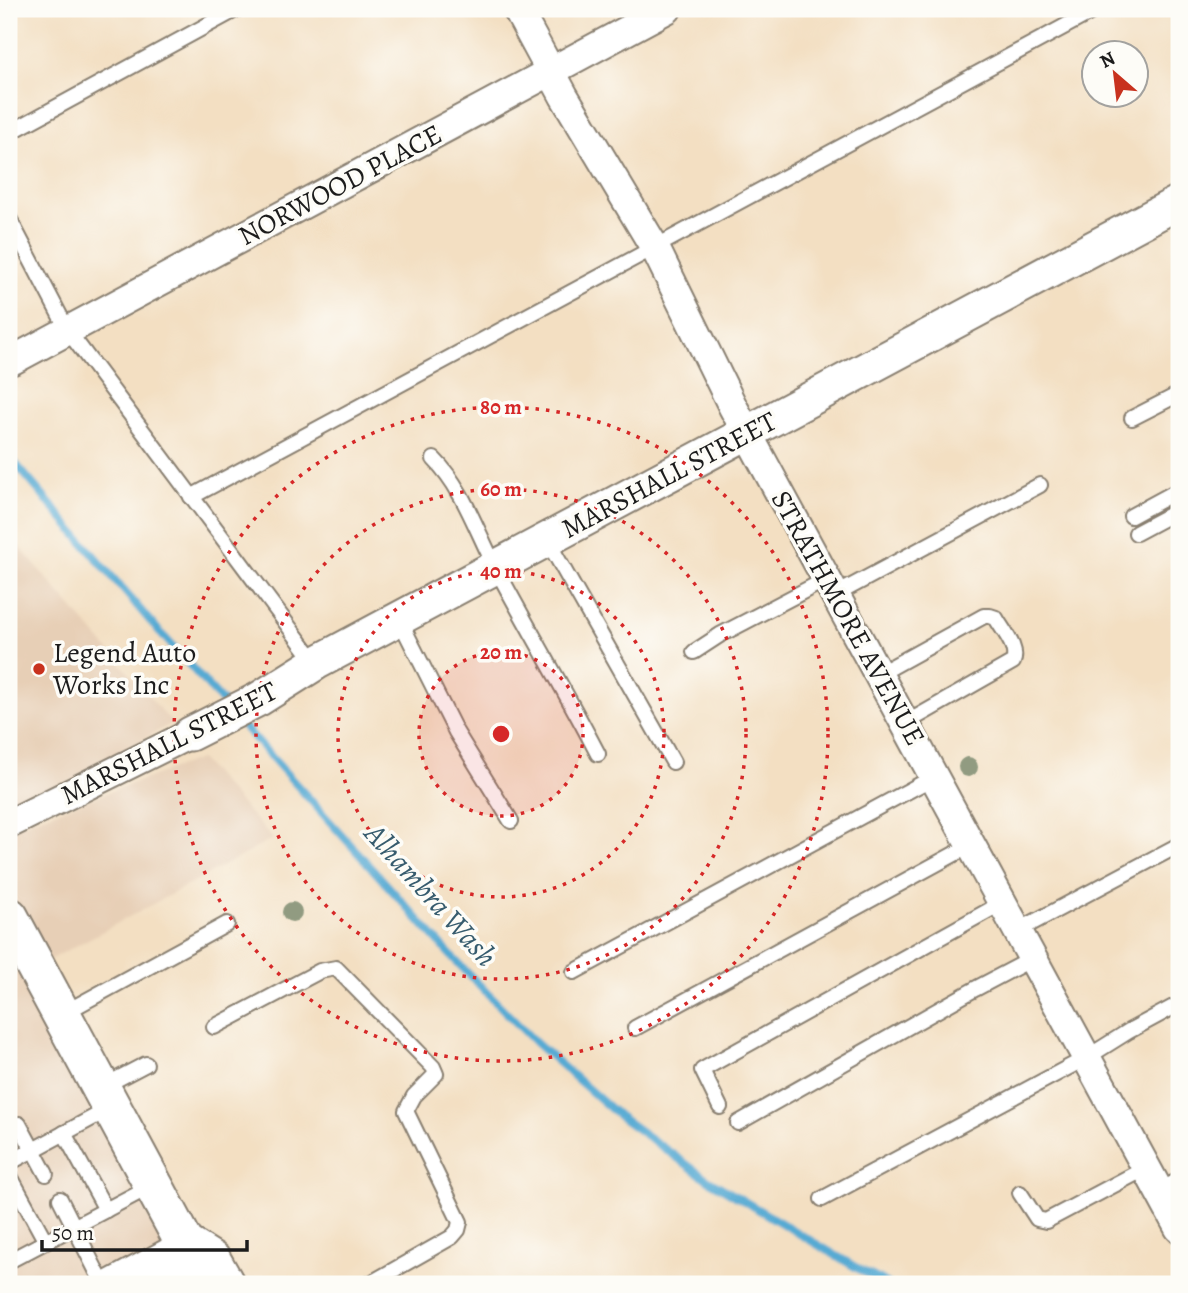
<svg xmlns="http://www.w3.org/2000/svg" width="1188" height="1293" viewBox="0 0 1188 1293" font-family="Alegreya,serif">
<rect width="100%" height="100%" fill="#fdfcf7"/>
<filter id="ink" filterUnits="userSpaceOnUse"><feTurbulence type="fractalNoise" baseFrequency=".0143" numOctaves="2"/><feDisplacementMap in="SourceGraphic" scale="14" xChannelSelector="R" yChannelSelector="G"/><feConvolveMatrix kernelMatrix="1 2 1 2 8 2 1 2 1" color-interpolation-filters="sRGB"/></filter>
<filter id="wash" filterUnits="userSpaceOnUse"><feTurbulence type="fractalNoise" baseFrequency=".00686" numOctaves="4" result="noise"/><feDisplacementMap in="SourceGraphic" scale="28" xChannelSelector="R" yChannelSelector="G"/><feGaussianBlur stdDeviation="1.57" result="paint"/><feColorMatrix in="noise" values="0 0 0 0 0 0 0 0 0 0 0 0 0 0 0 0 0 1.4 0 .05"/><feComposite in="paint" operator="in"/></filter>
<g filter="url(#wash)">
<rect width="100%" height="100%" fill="#f3dfc2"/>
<g fill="#e7cfb6">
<path d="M 9,535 L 172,723 L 9,818 Z"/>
<path d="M 200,759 L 273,839 L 42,964 L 9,903 L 9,828 Z"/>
<path d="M 9,937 L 175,1242 L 98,1284 L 9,1284 Z"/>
</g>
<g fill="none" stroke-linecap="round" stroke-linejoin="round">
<g stroke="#57aad3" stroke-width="8">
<path d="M 9,456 L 150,621 L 227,707"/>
<path d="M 238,720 L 454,959 L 536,1043 L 619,1116 L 707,1179 L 862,1271 L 888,1284"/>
</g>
</g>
</g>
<g filter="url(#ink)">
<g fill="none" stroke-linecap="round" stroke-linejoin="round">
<g stroke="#887e6f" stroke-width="18">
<g id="service">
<path d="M 9,133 L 237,9"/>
<path d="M 9,218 L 68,331 L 316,663"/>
<path d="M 1132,418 L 1179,394"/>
<path d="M 434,459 C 464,489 477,533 497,570 C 530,632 566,692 598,754"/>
<path d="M 191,497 L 1097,9"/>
<path d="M 1131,516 L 1179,490"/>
<path d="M 1136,533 L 1179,510"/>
<path d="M 547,540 L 673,762"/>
<path d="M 835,595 L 1040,485"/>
<path d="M 399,619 L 456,732 L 511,821"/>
<path d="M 694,652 L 720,635 L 827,579"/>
<path d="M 879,674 L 984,616 L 990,616 L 996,618 C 1003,631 1019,648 1013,662 L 906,723"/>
<path d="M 1017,931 L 1179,845"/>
<path d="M 574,972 L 934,777"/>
<path d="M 62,1014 L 227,924"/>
<path d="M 214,1027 L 320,971 L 336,968 L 433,1067 L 436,1074 L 414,1096 L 406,1111 L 460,1222 L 458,1230 L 452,1237 L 369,1284"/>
<path d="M 635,1028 L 971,845"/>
<path d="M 102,1087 L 146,1064"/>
<path d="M 720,1107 L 702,1070 L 1002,903"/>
<path d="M 738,1123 L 975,989 L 1032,959"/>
<path d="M 9,1130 L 19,1124 L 46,1174"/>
<path d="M 64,1133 L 106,1210"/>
<path d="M 9,1163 L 109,1109"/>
<path d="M 9,1174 L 46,1242"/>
<path d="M 1159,1191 L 1179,1180"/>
<path d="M 1020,1193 L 1037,1219 L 1046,1221 L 1146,1168"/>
<path d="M 60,1199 L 103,1284"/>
<path d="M 822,1199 L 1086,1058 L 1129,1031 L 1179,1004"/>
<path d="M 9,1261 L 153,1185"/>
</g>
</g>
<g stroke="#887e6f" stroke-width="32">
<g id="minor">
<path d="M 517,9 L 564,96 L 655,248 L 733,407 L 1179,1228"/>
<path d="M 13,360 L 667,9"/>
<path d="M 9,824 L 190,734"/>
<path d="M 111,1284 L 185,1244"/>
</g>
</g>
<g stroke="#887e6f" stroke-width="37">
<path id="tertiary" d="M 190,734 L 259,699 L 316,663 L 1179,202"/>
</g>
<g stroke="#887e6f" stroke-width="42">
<g id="secondary">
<path d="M 9,917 L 185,1244 L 212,1261 L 225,1284"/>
<path d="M 178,1284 L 185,1244"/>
</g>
</g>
<use href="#service" stroke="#fff" stroke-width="14"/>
<use href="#minor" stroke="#fff" stroke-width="28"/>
<use href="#tertiary" stroke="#fff" stroke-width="33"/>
<use href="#secondary" stroke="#fff" stroke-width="38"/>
</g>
<g fill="#919b81">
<circle cx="968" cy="767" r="10"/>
<circle cx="292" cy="912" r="10"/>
</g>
</g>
<circle cx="501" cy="734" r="82" fill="#d62828" fill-opacity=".12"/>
<g fill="none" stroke="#d62828" stroke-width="3.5" stroke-dasharray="3.5 7">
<circle cx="501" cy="734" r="82"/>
<circle cx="501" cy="734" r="163"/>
<circle cx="501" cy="734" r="245"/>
<circle cx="501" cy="734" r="327"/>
</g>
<circle fill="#c8321e" stroke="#fdfcf7" stroke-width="2.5" cx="39" cy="669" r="7"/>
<g text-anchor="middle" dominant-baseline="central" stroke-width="7" stroke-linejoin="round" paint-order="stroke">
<g font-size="28" fill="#1c1c1c" stroke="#fdfcf7">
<text transform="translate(340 185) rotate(-28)">NORWOOD PLACE</text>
<text transform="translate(669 475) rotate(-28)">MARSHALL STREET</text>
<text transform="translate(848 618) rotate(61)">STRATHMORE AVENUE</text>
<text transform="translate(169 743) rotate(-27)">MARSHALL STREET</text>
</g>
<g font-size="28" fill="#1c1c1c" stroke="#fdfcf7" text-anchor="start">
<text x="53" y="653">Legend Auto<tspan x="53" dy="32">Works Inc</tspan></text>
</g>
<g font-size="30" font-style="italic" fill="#375c6e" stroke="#fdfcf7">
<text transform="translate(431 895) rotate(48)">Alhambra Wash</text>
</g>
</g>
<circle cx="501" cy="734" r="10" fill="#d62828" stroke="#fdfcf7" stroke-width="3.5"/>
<g font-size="21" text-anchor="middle" font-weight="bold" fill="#d62828" stroke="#fdfcf7" stroke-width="7" stroke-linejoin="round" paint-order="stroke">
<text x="501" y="414">80 m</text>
<text x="501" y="496">60 m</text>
<text x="501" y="578">40 m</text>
<text x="501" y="659">20 m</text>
</g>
<rect width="1188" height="1293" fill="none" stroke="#fdfcf7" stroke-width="35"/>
<g transform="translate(1115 74) rotate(332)"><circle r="33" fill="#fdfcf7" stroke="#a3a29f" stroke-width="2"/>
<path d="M0-5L12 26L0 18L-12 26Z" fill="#c8321e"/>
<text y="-10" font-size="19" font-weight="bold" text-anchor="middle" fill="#1c1c1c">N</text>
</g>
<path d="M42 1240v10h205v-10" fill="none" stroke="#1c1c1c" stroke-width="3.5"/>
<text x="52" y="1240" font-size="21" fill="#1c1c1c" stroke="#fdfcf7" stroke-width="5" paint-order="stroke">50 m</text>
</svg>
